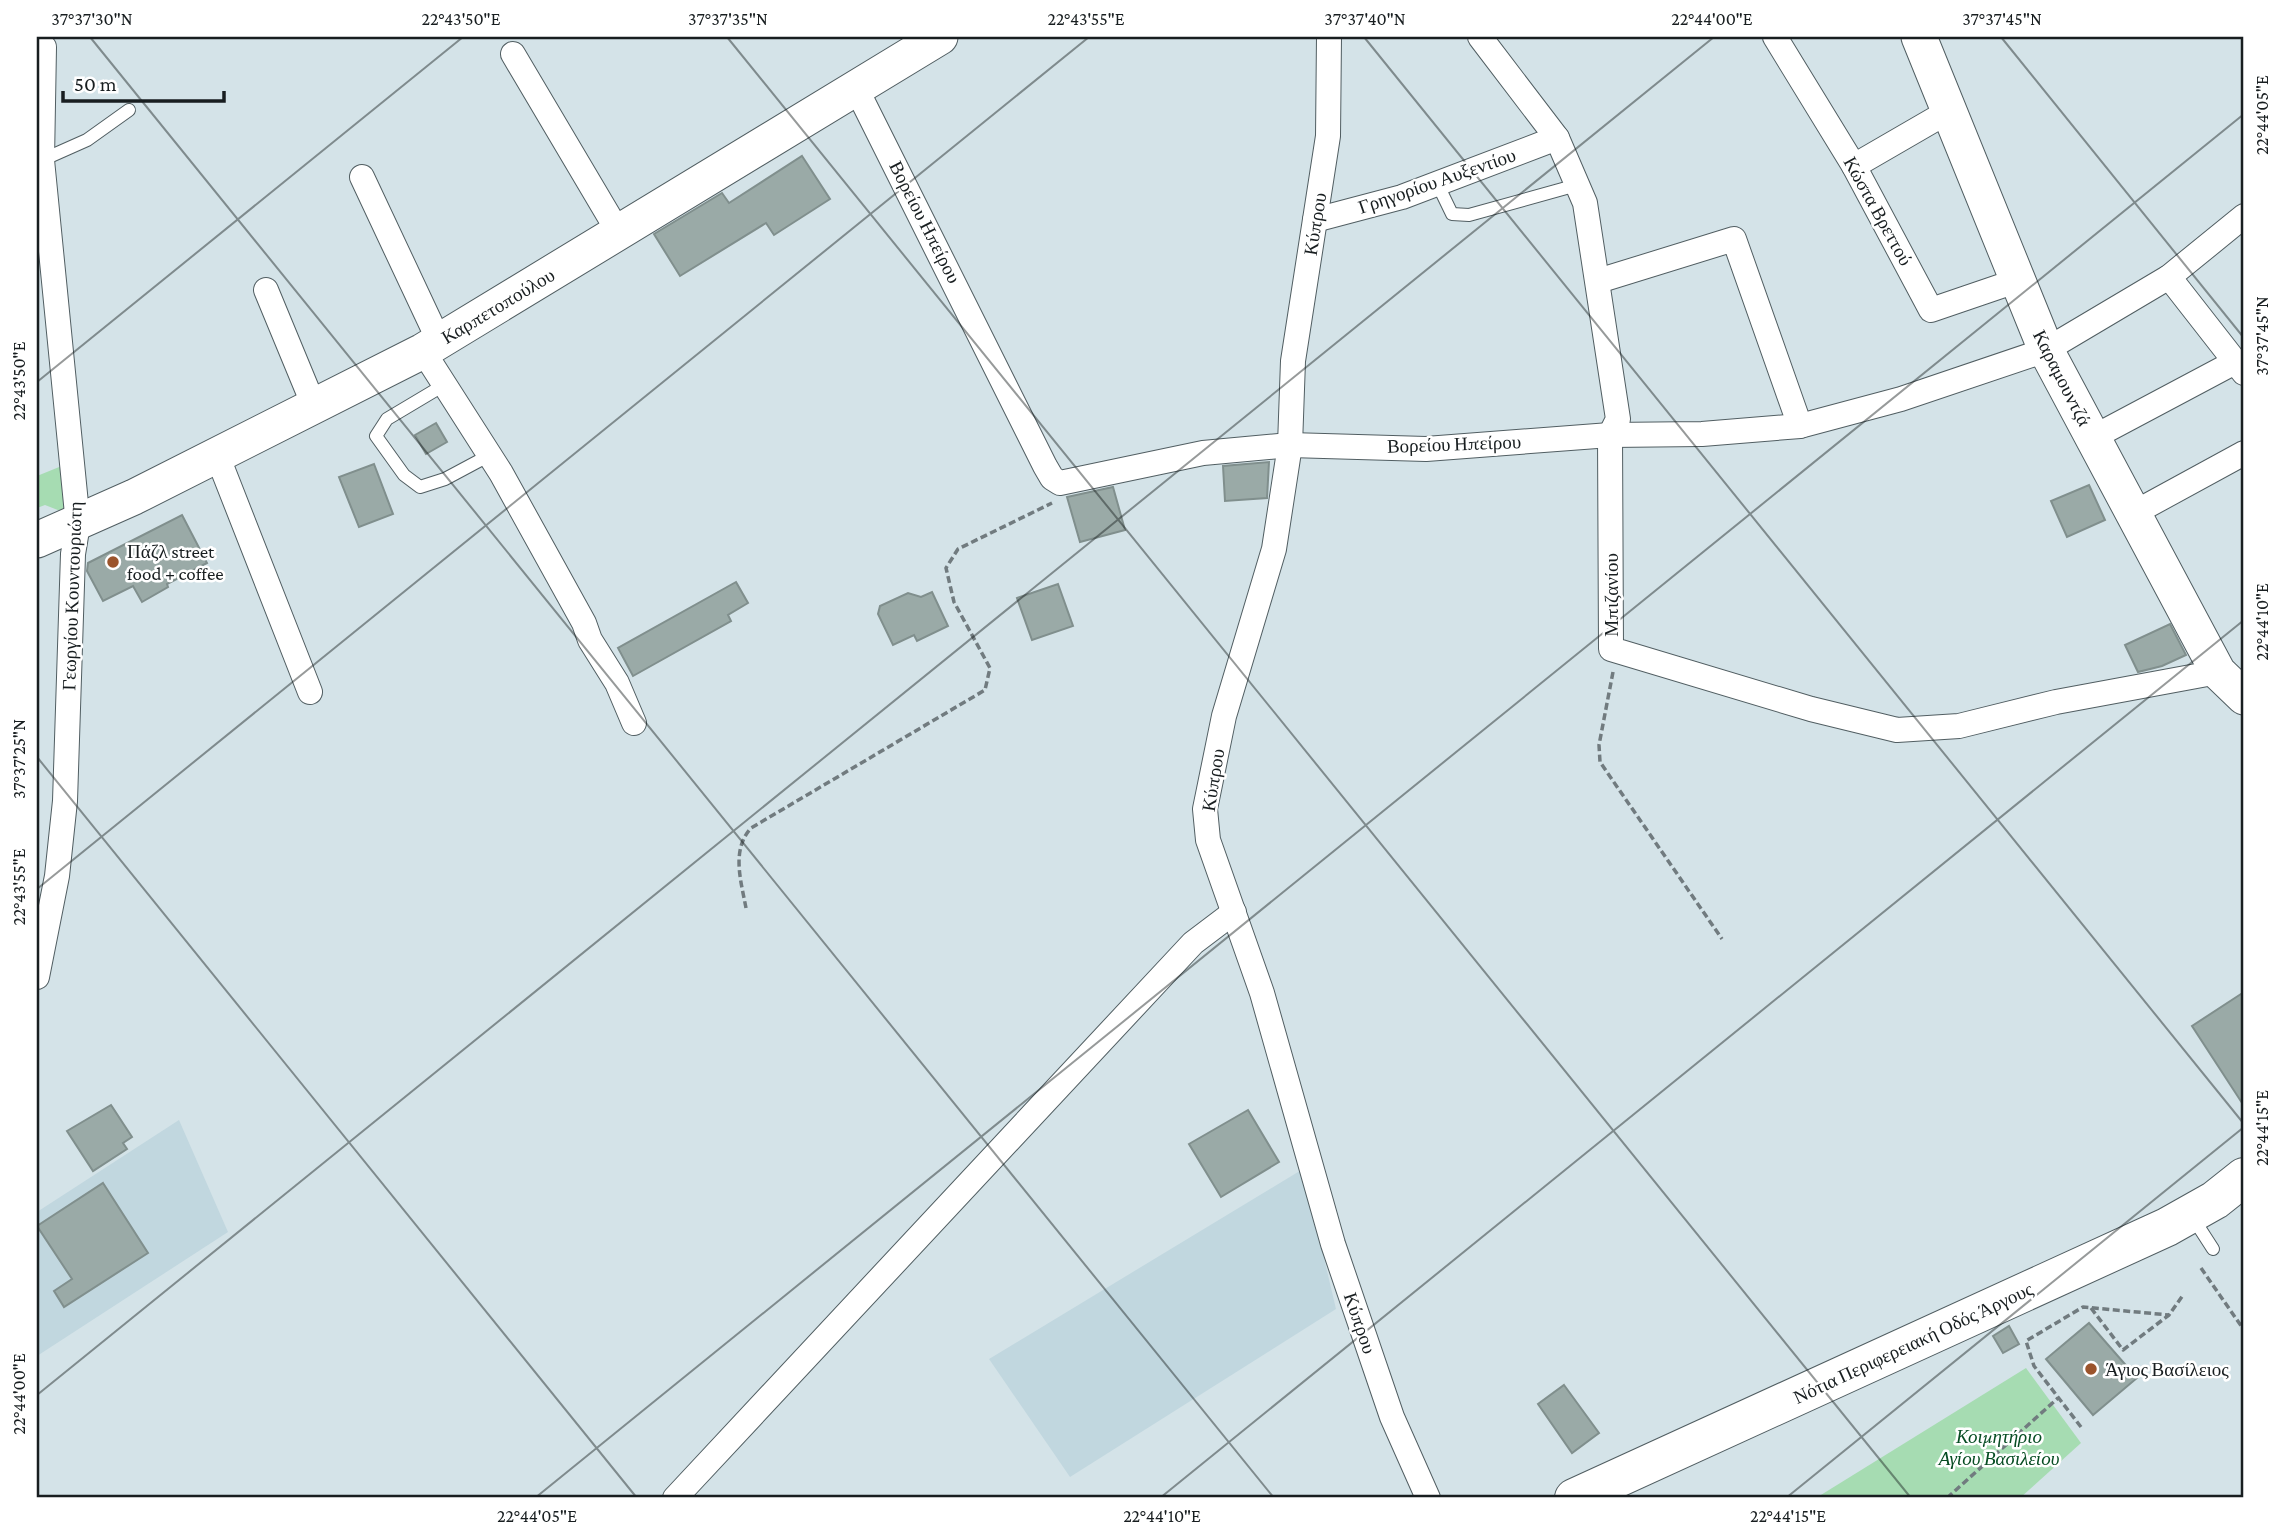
<svg xmlns="http://www.w3.org/2000/svg" width="2281" height="1535" viewBox="0 0 2281 1535" font-family="'Crimson Pro',serif">
<rect width="100%" height="100%" fill="#d4e3e8"/>
<g fill="#c1d7df">
<path d="M 179,1120 L 228,1232 L 37,1356 L 37,1212 Z"/>
<path d="M 1303,1169 L 1336,1309 L 1070,1477 L 989,1359 Z"/>
</g>
<g fill="#a6dcb2">
<path d="M 69,463 L 68,514 L 45,505 L 37,508 L 37,476 Z"/>
<path d="M 2026,1368 L 2081,1443 L 2020,1498 L 1816,1498 Z"/>
</g>
<g fill="#9aaaa7" stroke="#808f8d" stroke-width="2">
<path d="M 802,156 L 830,199 L 774,235 L 766,223 L 680,276 L 654,234 L 722,193 L 729,203 Z"/>
<path d="M 436,423 L 447,442 L 426,454 L 415,435 Z"/>
<path d="M 1269,462 L 1267,498 L 1225,501 L 1223,466 Z"/>
<path d="M 374,464 L 393,514 L 359,527 L 339,477 Z"/>
<path d="M 2089,485 L 2105,520 L 2067,537 L 2051,501 Z"/>
<path d="M 1113,487 L 1125,530 L 1080,542 L 1067,497 Z"/>
<path d="M 182,515 L 207,563 L 167,584 L 168,587 L 142,602 L 133,586 L 103,601 L 87,571 L 88,563 Z"/>
<path d="M 736,582 L 748,603 L 728,615 L 731,621 L 633,676 L 618,648 Z"/>
<path d="M 1058,584 L 1073,626 L 1032,640 L 1017,598 Z"/>
<path d="M 932,592 L 948,626 L 917,641 L 914,635 L 893,645 L 878,614 L 880,606 L 908,593 L 921,597 Z"/>
<path d="M 2170,624 L 2186,655 L 2162,666 L 2138,672 L 2125,645 Z"/>
<path d="M 2244,992 L 2244,1106 L 2192,1026 Z"/>
<path d="M 111,1105 L 132,1137 L 123,1143 L 127,1149 L 93,1171 L 67,1131 Z"/>
<path d="M 1248,1110 L 1279,1162 L 1221,1197 L 1189,1144 Z"/>
<path d="M 103,1183 L 148,1253 L 64,1307 L 54,1291 L 72,1279 L 37,1226 Z"/>
<path d="M 2089,1323 L 2137,1378 L 2093,1415 L 2046,1359 Z"/>
<path d="M 2009,1326 L 2019,1344 L 2003,1353 L 1993,1336 Z"/>
<path d="M 1564,1385 L 1599,1433 L 1572,1453 L 1538,1404 Z"/>
</g>
<g fill="none" stroke-linecap="round" stroke-linejoin="round">
<g stroke="#515e62" stroke-width="14">
<g id="lane">
<path d="M 42,160 L 87,140 L 129,110"/>
<path d="M 1437,183 L 1452,214 L 1469,215 L 1577,185"/>
<path d="M 444,385 L 387,419 L 376,436 L 404,475 L 420,487 L 445,479 L 488,456"/>
<path d="M 2193,1218 L 2213,1249"/>
</g>
</g>
<g stroke="#515e62" stroke-width="26">
<g id="street">
<path d="M 1329,37 L 1328,136 L 1293,361 L 1290,445 L 1274,549 L 1224,716 L 1205,809 L 1208,840 L 1262,993 L 1333,1244 L 1392,1417 L 1428,1498"/>
<path d="M 1480,37 L 1557,138 L 1585,203 L 1618,419 L 1610,435 L 1611,649 L 1811,709 L 1897,730 L 1959,726 L 2056,702 L 2218,672"/>
<path d="M 1775,37 L 1854,166 L 1931,310 L 2016,281"/>
<path d="M 513,54 L 619,233"/>
<path d="M 856,88 L 1045,466 L 1052,478 L 1060,483 L 1203,453 L 1290,445 L 1426,449 L 1610,435 L 1702,434 L 1800,426 L 1901,399 L 2046,350 L 2169,277 L 2244,216"/>
<path d="M 1854,166 L 1949,111"/>
<path d="M 362,177 L 439,341"/>
<path d="M 1315,220 L 1402,197 L 1557,138"/>
<path d="M 2169,277 L 2244,373"/>
<path d="M 1598,281 L 1734,239 L 1800,426"/>
<path d="M 266,290 L 314,406"/>
<path d="M 423,351 L 501,473 L 584,623 L 590,640 L 617,683 L 634,723"/>
<path d="M 2092,438 L 2235,362"/>
<path d="M 217,455 L 310,692"/>
<path d="M 2134,513 L 2244,453"/>
<path d="M 37,977 L 57,876 L 65,801 L 73,554 L 78,524 L 42,160 L 44,47"/>
<path d="M 675,1498 L 1193,943 L 1234,912"/>
</g>
</g>
<g stroke="#515e62" stroke-width="37">
<g id="secondary">
<path d="M 1919,37 L 2046,350 L 2218,672 L 2244,697"/>
<path d="M 37,540 L 134,497 L 423,351 L 940,37"/>
</g>
</g>
<g stroke="#515e62" stroke-width="40">
<path id="primary" d="M 1574,1498 L 2167,1227 L 2215,1200 L 2244,1177"/>
</g>
<g stroke="#717b7f" stroke-width="3.5" stroke-dasharray="7 3.5" stroke-linecap="butt">
<path d="M 1613,672 L 1599,745 L 1600,762 L 1722,939"/>
<path d="M 746,908 C 741,881 731,850 751,828 L 985,690 L 990,668 L 954,602 L 946,568 L 958,549 L 1052,503"/>
<path d="M 2201,1268 L 2244,1330"/>
<path d="M 2091,1308 L 2123,1350 L 2169,1315 L 2183,1295"/>
<path d="M 2081,1427 L 2034,1366 L 2026,1341 L 2083,1307 L 2169,1315"/>
<path d="M 1947,1498 L 2058,1398"/>
</g>
<use href="#lane" stroke="#fff" stroke-width="12"/>
<use href="#street" stroke="#fff" stroke-width="24"/>
<use href="#secondary" stroke="#fff" stroke-width="35"/>
<use href="#primary" stroke="#fff" stroke-width="38"/>
</g>
<path fill="none" stroke="#181e20" stroke-width="2" stroke-opacity="0.45" d="M 90,37 L 1274,1498M 727,37 L 1911,1498M 1364,37 L 2244,1124M 2001,37 L 2244,338M 37,382 L 463,37M 37,757 L 637,1498M 37,889 L 1089,37M 37,1395 L 1714,37M 535,1498 L 2244,114M 1160,1498 L 2244,620M 1786,1498 L 2244,1127"/>
<g fill="#9b542c" stroke="#fff" stroke-width="2.5">
<circle cx="113" cy="562" r="7"/>
<circle cx="2091" cy="1369" r="7"/>
</g>
<g text-anchor="middle" dominant-baseline="central" stroke-width="5" stroke-linejoin="round" paint-order="stroke">
<g font-size="19" fill="#181e20" stroke="#fff">
<text transform="translate(1437 181) rotate(-19)">Γρηγορίου Αυξεντίου</text>
<text transform="translate(1878 211) rotate(61)">Κώστα Βρεττού</text>
<text transform="translate(925 222) rotate(63)">Βορείου Ηπείρου</text>
<text transform="translate(1315 224) rotate(-81)">Κύπρου</text>
<text transform="translate(498 306) rotate(-31)">Καρπετοπούλου</text>
<text transform="translate(2062 378) rotate(63)">Καραμουντζά</text>
<text transform="translate(1454 444) rotate(-2)">Βορείου Ηπείρου</text>
<text transform="translate(1611 595) rotate(-90)">Μπιζανίου</text>
<text transform="translate(72 596) rotate(-88)">Γεωργίου Κουντουριώτη</text>
<text transform="translate(1213 780) rotate(-81)">Κύπρου</text>
<text transform="translate(1360 1323) rotate(71)">Κύπρου</text>
<text transform="translate(1913 1343) rotate(-25)">Νότια Περιφερειακή Οδός Άργους</text>
</g>
<g font-size="19" fill="#181e20" stroke="#fff" text-anchor="start">
<text x="127" y="551">Πάζλ street<tspan x="127" dy="22">food + coffee</tspan></text>
<text x="2105" y="1369">Άγιος Βασίλειος</text>
</g>
<g font-size="19" font-style="italic" fill="#074d23" stroke="#fff">
<text x="1999" y="1436">Κοιμητήριο<tspan x="1999" dy="22">Αγίου Βασιλείου</tspan></text>
</g>
</g>
<rect width="2281" height="1535" fill="none" stroke="#ffffff" stroke-width="77"/>
<path d="M63 91v10h161v-10" fill="none" stroke="#181e20" stroke-width="3.5"/>
<text x="74" y="91" font-size="21" fill="#181e20" stroke="#ffffff" stroke-width="5" paint-order="stroke">50 m</text>
<rect x="38" y="38" width="2204" height="1458" fill="none" stroke="#181e20" stroke-width="2.5"/>
<g font-size="18" text-anchor="middle" fill="#181e20">
<text x="92" y="25">37°37'30"N</text>
<text x="461" y="25">22°43'50"E</text>
<text x="728" y="25">37°37'35"N</text>
<text x="1086" y="25">22°43'55"E</text>
<text x="1365" y="25">37°37'40"N</text>
<text x="1712" y="25">22°44'00"E</text>
<text x="2002" y="25">37°37'45"N</text>
<text transform="translate(2262 115) rotate(-90)" y="6">22°44'05"E</text>
<text transform="translate(2262 336) rotate(-90)" y="6">37°37'45"N</text>
<text transform="translate(19 381) rotate(-90)" y="6">22°43'50"E</text>
<text transform="translate(2262 622) rotate(-90)" y="6">22°44'10"E</text>
<text transform="translate(19 759) rotate(-90)" y="6">37°37'25"N</text>
<text transform="translate(19 887) rotate(-90)" y="6">22°43'55"E</text>
<text transform="translate(2262 1128) rotate(-90)" y="6">22°44'15"E</text>
<text transform="translate(19 1394) rotate(-90)" y="6">22°44'00"E</text>
<text x="537" y="1522">22°44'05"E</text>
<text x="1162" y="1522">22°44'10"E</text>
<text x="1788" y="1522">22°44'15"E</text>
</g>
</svg>
